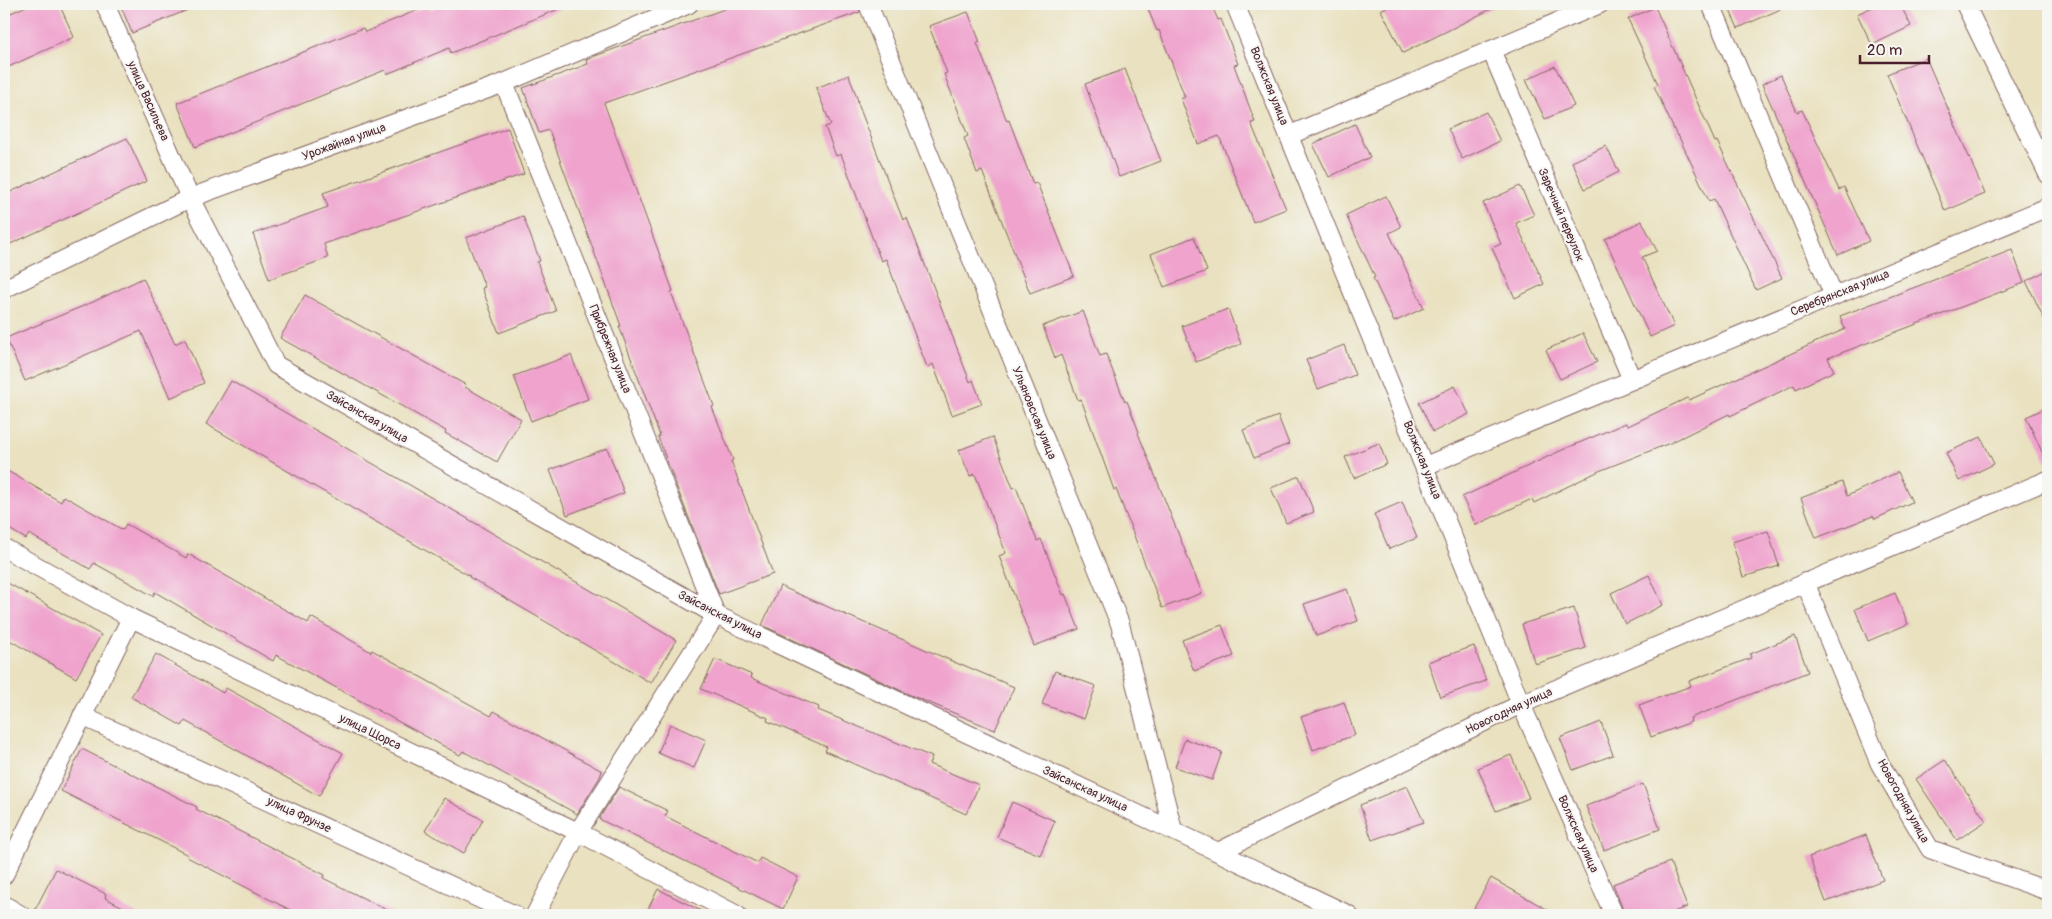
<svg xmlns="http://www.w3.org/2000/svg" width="2052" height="919" viewBox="0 0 2052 919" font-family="Pangolin,sans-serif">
<rect width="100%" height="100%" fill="#f6f6f2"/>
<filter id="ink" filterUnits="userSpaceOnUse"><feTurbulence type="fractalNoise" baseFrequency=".02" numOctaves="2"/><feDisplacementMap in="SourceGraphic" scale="10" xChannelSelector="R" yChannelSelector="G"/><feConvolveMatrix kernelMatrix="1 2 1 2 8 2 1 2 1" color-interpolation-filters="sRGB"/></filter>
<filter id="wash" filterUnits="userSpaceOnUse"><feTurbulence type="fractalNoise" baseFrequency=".0096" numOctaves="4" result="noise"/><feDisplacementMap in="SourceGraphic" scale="20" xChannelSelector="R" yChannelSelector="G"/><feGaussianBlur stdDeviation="1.12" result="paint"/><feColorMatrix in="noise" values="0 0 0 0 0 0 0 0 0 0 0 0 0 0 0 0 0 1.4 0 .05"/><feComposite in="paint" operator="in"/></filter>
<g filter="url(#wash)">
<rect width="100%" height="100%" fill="#e9e1bf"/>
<g id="blocks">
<g fill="#efa3cd">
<path d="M 31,4 L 59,4 L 74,37 L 4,69 L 4,16 Z"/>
<path d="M 120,4 L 202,4 L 132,33 Z"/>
<path d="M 445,4 L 571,4 L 451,53 L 449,48 L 387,74 L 385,70 L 195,147 L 177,103 L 363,28 L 365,32 L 427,6 L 429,10 Z"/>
<path d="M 738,4 L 858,4 L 860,12 L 604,103 L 673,291 L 671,292 L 714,406 L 712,407 L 733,460 L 731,461 L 773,574 L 719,594 L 679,493 L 658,437 L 660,436 L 619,326 L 621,326 L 600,268 L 549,130 L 539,133 L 523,88 L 588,64 L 586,60 L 595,56 Z"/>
<path d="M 1146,4 L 1211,4 L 1218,20 L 1221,19 L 1238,64 L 1234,65 L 1255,122 L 1251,123 L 1286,209 L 1253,222 L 1219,136 L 1198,144 L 1181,99 L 1185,97 L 1159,30 L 1157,31 Z"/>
<path d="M 1393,4 L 1501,4 L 1403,53 L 1381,10 Z"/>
<path d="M 1727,4 L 1792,4 L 1738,28 Z"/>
<path d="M 1879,4 L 1900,4 L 1911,26 L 1872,45 L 1857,14 Z"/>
<path d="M 1655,7 L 1715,142 L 1717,141 L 1782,278 L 1756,290 L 1714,199 L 1709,201 L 1678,135 L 1677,136 L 1654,86 L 1658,84 L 1628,19 Z"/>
<path d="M 968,12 L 980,42 L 977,43 L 1007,121 L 1009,120 L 1033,184 L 1037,183 L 1074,276 L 1030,293 L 982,171 L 977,173 L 964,138 L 968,136 L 944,74 L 947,73 L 929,26 Z"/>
<path d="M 1926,58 L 1985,194 L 1945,211 L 1887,74 Z"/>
<path d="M 1555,66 L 1574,106 L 1545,119 L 1526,80 Z"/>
<path d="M 1125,69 L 1161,161 L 1119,177 L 1085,84 Z"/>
<path d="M 849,75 L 858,101 L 857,101 L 903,220 L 907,218 L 970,382 L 973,380 L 982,404 L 952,415 L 933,364 L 927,367 L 886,259 L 881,261 L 841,154 L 836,156 L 825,127 L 831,125 L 816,88 Z"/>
<path d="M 1781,75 L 1797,112 L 1802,110 L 1839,190 L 1844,187 L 1869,241 L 1838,255 L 1762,84 Z"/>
<path d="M 1486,112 L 1500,141 L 1462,159 L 1448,129 Z"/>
<path d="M 1355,124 L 1370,157 L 1329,177 L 1313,144 Z"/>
<path d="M 508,128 L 524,174 L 324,244 L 328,258 L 269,279 L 253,234 L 328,207 L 323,193 Z"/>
<path d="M 127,138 L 147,181 L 4,247 L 4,195 Z"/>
<path d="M 1606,146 L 1619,172 L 1585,189 L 1572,162 Z"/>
<path d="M 1520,186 L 1534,215 L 1516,223 L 1544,284 L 1515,298 L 1492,248 L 1501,244 L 1483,203 Z"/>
<path d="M 1386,196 L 1401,227 L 1389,233 L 1424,308 L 1394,322 L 1373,278 L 1375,277 L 1346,215 Z"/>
<path d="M 523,216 L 540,261 L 537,262 L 556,311 L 499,333 L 482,288 L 485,287 L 466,238 Z"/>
<path d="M 1642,221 L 1657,251 L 1642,257 L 1674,326 L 1650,337 L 1605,239 Z"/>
<path d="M 1194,237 L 1207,271 L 1164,287 L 1151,254 Z"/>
<path d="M 2012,250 L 2024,283 L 1828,358 L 1834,371 L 1796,389 L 1794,385 L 1730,416 L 1729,414 L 1670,443 L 1599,471 L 1534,503 L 1532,499 L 1476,525 L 1462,497 L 1560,451 L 1626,423 L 1628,426 L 1687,398 L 1689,400 L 1845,329 L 1840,316 Z"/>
<path d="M 2048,270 L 2048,327 L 2026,281 Z"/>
<path d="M 143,278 L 175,344 L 185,339 L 204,383 L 170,398 L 141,331 L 25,381 L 6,338 L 93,302 Z"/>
<path d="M 305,295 L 466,385 L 465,387 L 521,419 L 497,462 L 445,433 L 446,431 L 280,338 Z"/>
<path d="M 1228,309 L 1241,344 L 1196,362 L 1182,326 Z"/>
<path d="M 1083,311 L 1100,356 L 1106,354 L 1125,402 L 1127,401 L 1139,432 L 1138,433 L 1202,593 L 1162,608 L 1116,489 L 1114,490 L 1081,399 L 1078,400 L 1061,355 L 1055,358 L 1043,326 Z"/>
<path d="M 1583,333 L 1597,362 L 1560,379 L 1546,350 Z"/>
<path d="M 1344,345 L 1355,375 L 1318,389 L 1306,360 Z"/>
<path d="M 571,355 L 588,399 L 531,421 L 514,376 Z"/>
<path d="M 231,381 L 676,640 L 651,683 L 469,577 L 470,576 L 206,424 Z"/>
<path d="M 1455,386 L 1469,414 L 1433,432 L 1419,403 Z"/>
<path d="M 2048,407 L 2048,465 L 2026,417 Z"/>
<path d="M 1278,416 L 1289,444 L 1254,458 L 1243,430 Z"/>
<path d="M 993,437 L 1013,488 L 1016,487 L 1037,541 L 1041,539 L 1063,595 L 1065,594 L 1079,629 L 1034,646 L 999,556 L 1006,553 L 975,474 L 970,476 L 959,450 Z"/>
<path d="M 1981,437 L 1994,464 L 1959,481 L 1946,453 Z"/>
<path d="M 1379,443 L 1387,464 L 1354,478 L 1345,457 Z"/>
<path d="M 607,448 L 624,493 L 567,515 L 550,470 Z"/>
<path d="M 4,469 L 61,502 L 64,496 L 123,530 L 126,524 L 186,558 L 188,554 L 308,623 L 311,617 L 371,652 L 372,650 L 491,716 L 494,711 L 602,771 L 600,777 L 577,814 L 463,751 L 460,755 L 276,655 L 273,661 L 155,592 L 153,596 L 94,563 L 90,569 L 29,534 L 26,539 L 4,526 Z"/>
<path d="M 1898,472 L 1912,502 L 1875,519 L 1873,516 L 1816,538 L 1801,498 L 1842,482 L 1847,496 Z"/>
<path d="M 1299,476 L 1314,512 L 1286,523 L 1271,488 Z"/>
<path d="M 1402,502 L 1417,538 L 1389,549 L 1374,514 Z"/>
<path d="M 1768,531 L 1779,566 L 1743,577 L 1732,542 Z"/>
<path d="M 1649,575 L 1663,605 L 1625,624 L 1611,593 Z"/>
<path d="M 4,581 L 101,635 L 76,678 L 4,637 Z"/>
<path d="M 780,586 L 961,665 L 961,664 L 1014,687 L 995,730 L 908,694 L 762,625 Z"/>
<path d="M 1347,589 L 1358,621 L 1316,636 L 1304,604 Z"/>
<path d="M 1895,593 L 1908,624 L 1868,641 L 1855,609 Z"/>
<path d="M 1574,608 L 1586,648 L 1535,664 L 1522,624 Z"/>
<path d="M 1222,625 L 1234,656 L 1194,671 L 1182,640 Z"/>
<path d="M 1795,636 L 1808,672 L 1690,718 L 1691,722 L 1651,737 L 1639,705 L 1691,686 L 1689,681 L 1751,658 L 1750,654 Z"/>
<path d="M 1474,646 L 1486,681 L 1440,697 L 1428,662 Z"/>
<path d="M 156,654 L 223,693 L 226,688 L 343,753 L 319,796 L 185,721 L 182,726 L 131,697 Z"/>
<path d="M 715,659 L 752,675 L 751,678 L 819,707 L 818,710 L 932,757 L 929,764 L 979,785 L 966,814 L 825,751 L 827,747 L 767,721 L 768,718 L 701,689 Z"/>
<path d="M 1055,671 L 1096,686 L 1084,719 L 1042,704 Z"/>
<path d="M 1344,702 L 1355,735 L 1313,750 L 1301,717 Z"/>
<path d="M 1601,722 L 1613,755 L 1573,770 L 1560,738 Z"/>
<path d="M 670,724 L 706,740 L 694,768 L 658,753 Z"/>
<path d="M 1185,739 L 1222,752 L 1212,780 L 1175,767 Z"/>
<path d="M 82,749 L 197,807 L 196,809 L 325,875 L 323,878 L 397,915 L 300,915 L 187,857 L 188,855 L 61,791 Z"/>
<path d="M 1511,755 L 1529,798 L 1496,811 L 1478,768 Z"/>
<path d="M 1945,760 L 1986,821 L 1957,840 L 1916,779 Z"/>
<path d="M 1643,784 L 1660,829 L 1604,850 L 1586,806 Z"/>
<path d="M 1407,786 L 1424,822 L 1372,840 L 1360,805 Z"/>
<path d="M 619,787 L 668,811 L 665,816 L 758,863 L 760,858 L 798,877 L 783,909 L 599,819 Z"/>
<path d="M 444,798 L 483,820 L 464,853 L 425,831 Z"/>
<path d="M 1012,802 L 1055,821 L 1040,855 L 997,837 Z"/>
<path d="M 1866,835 L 1883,880 L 1826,902 L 1809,857 Z"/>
<path d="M 1670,862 L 1687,907 L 1665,915 L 1625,915 L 1613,884 Z"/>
<path d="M 56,869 L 106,894 L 105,898 L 139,915 L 45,915 L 35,910 Z"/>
<path d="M 1491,878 L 1557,915 L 1470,915 Z"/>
<path d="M 658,889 L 709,915 L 645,915 Z"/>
</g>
</g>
</g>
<g filter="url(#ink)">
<use href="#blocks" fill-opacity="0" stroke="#82635f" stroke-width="1"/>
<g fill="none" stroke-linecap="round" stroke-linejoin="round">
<g stroke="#82635f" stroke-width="20">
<g id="street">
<path d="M 105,4 L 190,198 L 276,365 L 716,615 L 1218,852 L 1349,915"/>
<path d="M 868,4 L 1120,624 L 1173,830"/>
<path d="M 1235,4 L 1521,704 L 1614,915"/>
<path d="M 1711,4 L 1834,296"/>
<path d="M 1965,4 L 2048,174"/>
<path d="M 1491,50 L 1632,380"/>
<path d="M 504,83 L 716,615 L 578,832 L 535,915"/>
<path d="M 1290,135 L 1600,4"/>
<path d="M 4,289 L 190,198 L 504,83 L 689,4"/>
<path d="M 1425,466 L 2048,207"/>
<path d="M 4,548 L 131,618 L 578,832 L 737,915"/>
<path d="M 1805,582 L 1880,764 L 1930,849 L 2048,891"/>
<path d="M 82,716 L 515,915"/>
<path d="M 1218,852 L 1521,704 L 2048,480"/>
<path d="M 4,875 L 131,618"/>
<path d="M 4,905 L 21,915"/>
</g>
</g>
<use href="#street" stroke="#fff" stroke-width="18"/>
</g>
</g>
<g text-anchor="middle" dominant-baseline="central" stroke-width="4" stroke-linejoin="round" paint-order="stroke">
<g font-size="12" fill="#4a1f2b" stroke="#f6f6f2">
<text transform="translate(1269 86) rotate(68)">Волжская улица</text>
<text transform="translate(148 101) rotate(66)">улица Васильева</text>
<text transform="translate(344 142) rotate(-20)">Урожайная улица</text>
<text transform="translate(1561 215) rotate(67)">Заречный переулок</text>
<text transform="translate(1840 293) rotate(-22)">Серебрянская улица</text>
<text transform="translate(610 349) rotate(68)">Прибрежная улица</text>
<text transform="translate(1034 413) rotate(68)">Ульяновская улица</text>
<text transform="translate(367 417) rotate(30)">Зайсанская улица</text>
<text transform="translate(1422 460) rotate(68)">Волжская улица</text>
<text transform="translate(720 615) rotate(27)">Зайсанская улица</text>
<text transform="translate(1509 711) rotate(-25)">Новогодняя улица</text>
<text transform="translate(370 732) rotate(26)">улица Щорса</text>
<text transform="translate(1085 789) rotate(25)">Зайсанская улица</text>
<text transform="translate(1903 801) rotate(61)">Новогодняя улица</text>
<text transform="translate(299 815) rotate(25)">улица Фрунзе</text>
<text transform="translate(1578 834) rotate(66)">Волжская улица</text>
</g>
</g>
<rect width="2052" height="919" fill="none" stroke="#f6f6f2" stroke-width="20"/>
<path d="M1860 55v8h69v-8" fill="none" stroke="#4a1f2b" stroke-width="2.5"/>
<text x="1867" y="55" font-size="15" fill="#4a1f2b" stroke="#f6f6f2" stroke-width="4" paint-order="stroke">20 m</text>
</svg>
